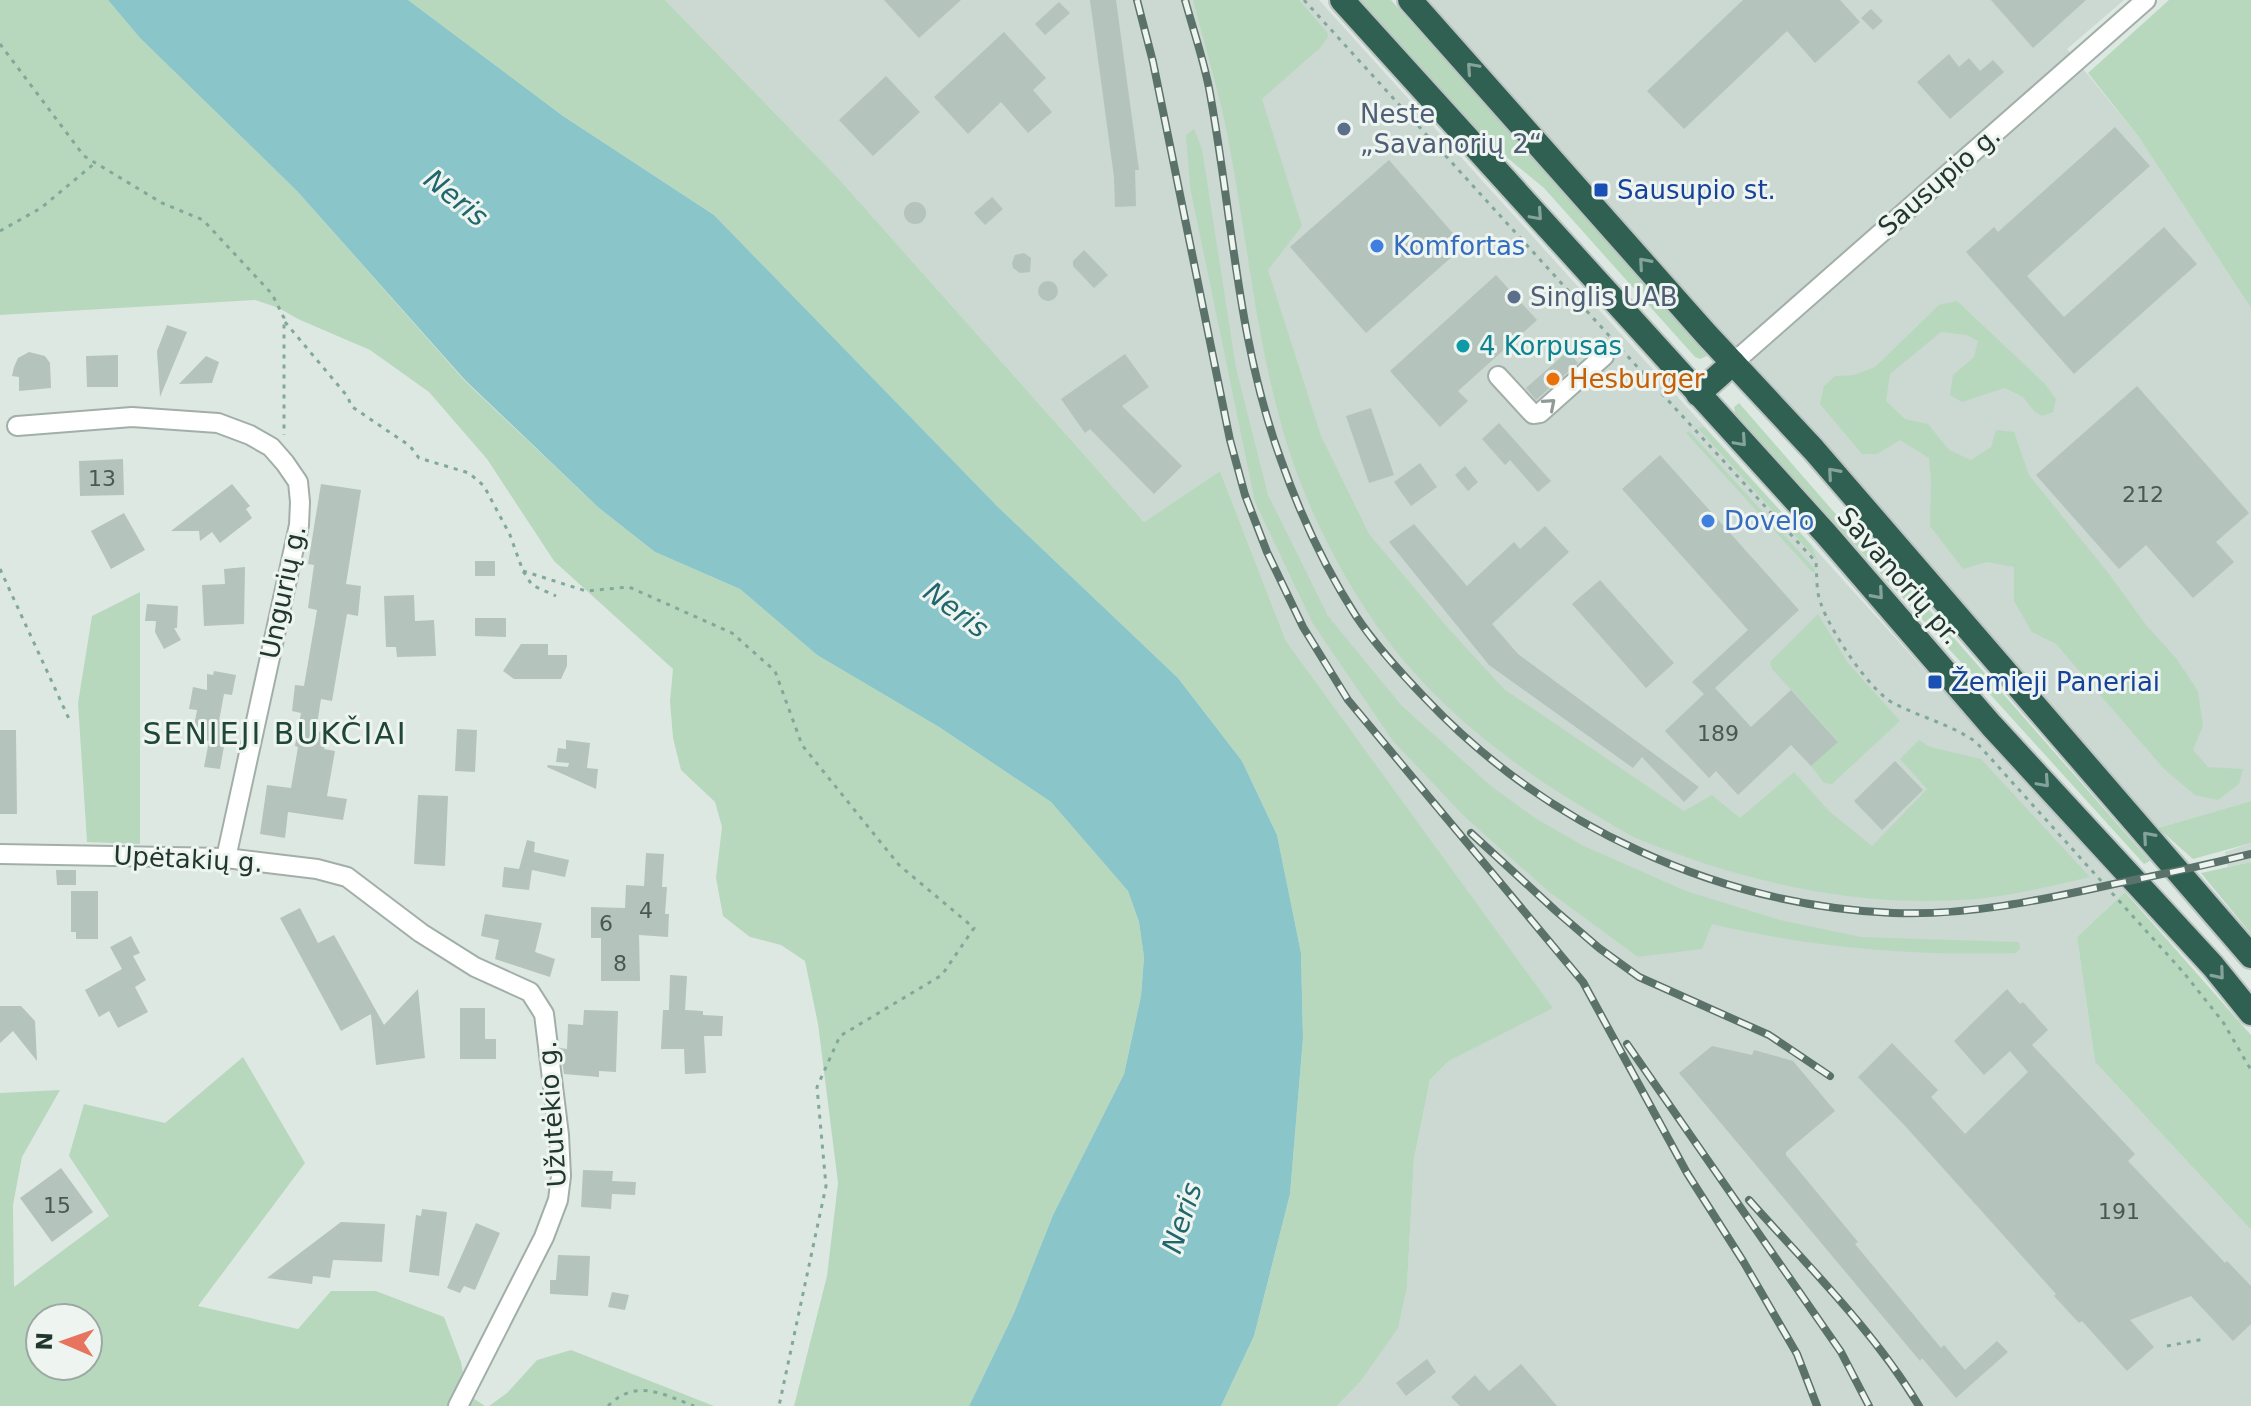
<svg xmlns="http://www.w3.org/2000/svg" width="2251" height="1406" viewBox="0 0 2251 1406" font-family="'DejaVu Sans',sans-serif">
<rect width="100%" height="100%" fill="#dee8e3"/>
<g fill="#ccd8d2">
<path d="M 665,0 L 1319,0 L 2125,892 L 2077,937 L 2095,1062 L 2251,1230 L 2251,1406 L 1337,1406 L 1360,1382 L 1407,1286 L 1414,1159 L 1430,1080 L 1449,1061 L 1552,1007 L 1286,641 L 1220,471 L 1144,522 L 839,179 Z"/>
<path d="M 1418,0 L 2124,0 L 2067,49 L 2138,136 L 2251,308 L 2251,801 L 2158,828 Z"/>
<path d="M 2251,843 L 2251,862 L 2228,867 L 2225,852 Z"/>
</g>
<g fill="#b8d8be" fill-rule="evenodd">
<path d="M 0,0 L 108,0 L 140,38 L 297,191 L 465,381 L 599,508 L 655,552 L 740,589 L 817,655 L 939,727 L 1051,802 L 1128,891 L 1139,922 L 1144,956 L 1141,996 L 1124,1074 L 1053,1215 L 1014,1313 L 969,1406 L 794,1406 L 827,1276 L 838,1183 L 818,1024 L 805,961 L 781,945 L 750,937 L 723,916 L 716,878 L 722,827 L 715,802 L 681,770 L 673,738 L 670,701 L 673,669 L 554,561 L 487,459 L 429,392 L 370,350 L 298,319 L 279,308 L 255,300 L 0,315 Z"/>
<path d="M 408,0 L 665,0 L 839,179 L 1144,522 L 1220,471 L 1286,641 L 1553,1008 L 1449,1061 L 1430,1080 L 1414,1159 L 1407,1286 L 1398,1328 L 1360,1382 L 1337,1406 L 1221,1406 L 1254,1336 L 1290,1194 L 1303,1038 L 1301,953 L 1277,835 L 1242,761 L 1178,678 L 998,507 L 714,215 L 563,116 Z"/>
<path d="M 1193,0 L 1299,0 L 1327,32 L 1328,37 L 1321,47 L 1262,99 L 1302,226 L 1268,270 L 1321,436 L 1369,534 L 1448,628 L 1504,689 L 1684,811 L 1712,795 L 1740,818 L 1794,772 L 1830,812 L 1872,846 L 1927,789 L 1900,759 L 1919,740 L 1930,747 L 1981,759 L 2090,877 C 2046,887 2005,898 1960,900 C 1851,907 1738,880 1638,839 C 1623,832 1608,822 1594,814 C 1527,775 1462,727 1410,668 C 1363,614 1325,546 1299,479 C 1255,362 1249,235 1223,114 C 1214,76 1203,38 1193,0 Z"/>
<path d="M 1360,0 L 1391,0 L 1704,348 L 1707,356 L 1700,359 L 1695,357 L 1544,188 L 1488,142 Z"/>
<path d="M 2169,0 L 2251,0 L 2251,308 L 2138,136 L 2088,73 Z"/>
<path d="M 1194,129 L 1202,149 L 1236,368 L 1268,495 L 1328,616 L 1401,705 L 1491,786 L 1535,818 L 1584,846 L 1686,891 L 1780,920 L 1861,937 L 2019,942 L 2020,949 L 2016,953 C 1913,956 1813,948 1712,924 L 1702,949 L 1638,957 L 1548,891 L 1465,817 L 1393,741 L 1313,624 L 1255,502 L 1190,187 L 1186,135 Z"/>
<path d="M 1957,301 L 2044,383 L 2056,399 L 2053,412 L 2042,416 L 2034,411 L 2023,397 L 2005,388 L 1962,402 L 1950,395 L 1953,375 L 1974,357 L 1978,341 L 1967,335 L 1941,332 L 1890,374 L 1886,401 L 1905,419 L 1928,424 L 1949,450 L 1971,460 L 1991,447 L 1996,430 L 2014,432 L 2029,475 L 2109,574 L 2146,625 L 2176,658 L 2198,691 L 2203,726 L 2193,750 L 2208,767 L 2243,769 L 2239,784 L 2218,800 L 2195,795 L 2165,770 L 2056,644 L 2032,632 L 2014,601 L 2014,567 L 1987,562 L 1963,569 L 1930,526 L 1931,480 L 1929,458 L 1900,440 L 1877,454 L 1862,454 L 1820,404 L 1824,386 L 1835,376 L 1854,375 L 1875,367 L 1939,305 Z"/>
<path d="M 1739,403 L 1854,535 L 1924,604 L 2150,861 L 2144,864 L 1735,413 L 1734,407 Z"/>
<path d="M 1704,427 L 1811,545 L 1818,561 L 1698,428 Z"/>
<path d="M 1689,431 L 1814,568 L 1815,572 L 1812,572 L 1686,433 Z"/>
<path d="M 140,592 L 140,844 L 87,842 L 78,703 L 92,616 Z"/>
<path d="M 1818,614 L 1848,663 L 1900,721 L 1832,784 L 1824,783 L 1811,766 L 1838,741 L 1772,669 L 1770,662 Z"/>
<path d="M 2251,801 L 2251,843 L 2193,859 L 2158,828 Z"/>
<path d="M 2251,862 L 2251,934 L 2201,873 Z"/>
<path d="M 2125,892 L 2251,1035 L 2251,1230 L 2095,1062 L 2077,937 Z"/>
<path d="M 243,1057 L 305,1163 L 198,1306 L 298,1329 L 331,1291 L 376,1291 L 444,1317 L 461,1362 L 467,1394 L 485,1406 L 0,1406 L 0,1093 L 60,1090 L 22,1157 L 13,1205 L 14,1287 L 109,1216 L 69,1156 L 84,1104 L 165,1123 ZM 40,1318 L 88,1318 L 88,1366 L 40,1366 Z"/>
<path d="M 571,1350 L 714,1406 L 489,1406 L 507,1393 L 537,1360 Z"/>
</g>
<path fill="#8ac5ca" d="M 108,0 L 408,0 L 563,116 L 714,215 L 998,507 L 1178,678 L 1242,761 L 1277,835 L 1301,953 L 1303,1038 L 1290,1194 L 1254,1336 L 1221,1406 L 969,1406 L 1014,1313 L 1053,1215 L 1124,1074 L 1141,996 L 1144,957 L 1139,922 L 1128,891 L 1051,802 L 939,727 L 817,655 L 740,589 L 655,552 L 599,508 L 465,380 L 297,191 L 140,38 Z"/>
<g fill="#b4c3bb">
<path d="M 884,0 L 961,0 L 919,38 Z"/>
<path d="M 1090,0 L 1116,0 L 1139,170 L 1135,170 L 1136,206 L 1115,207 L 1114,177 Z"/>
<path d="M 1743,0 L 1840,0 L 1860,22 L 1815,63 L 1787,31 L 1684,129 L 1647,91 Z"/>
<path d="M 1991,0 L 2086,0 L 2033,48 Z"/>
<path d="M 1059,2 L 1070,13 L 1045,35 L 1035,24 Z"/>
<path d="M 1871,9 L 1883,21 L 1873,30 L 1861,18 Z"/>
<path d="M 1004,32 L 1046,78 L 1033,90 L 1052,112 L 1028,133 L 1001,102 L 968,134 L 934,97 Z"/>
<path d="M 1949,54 L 1959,67 L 1969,58 L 1980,71 L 1993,60 L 2004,72 L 1950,119 L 1917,82 Z"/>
<path d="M 886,76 L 920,112 L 873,156 L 839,120 Z"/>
<path d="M 2115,127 L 2150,166 L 2027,276 L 2064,317 L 2164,227 L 2197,264 L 2074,374 L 1966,252 L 1994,227 L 1998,232 Z"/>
<path d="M 1389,160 L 1464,246 L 1366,333 L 1290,247 Z"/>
<path d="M 992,197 L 1003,209 L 985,225 L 974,213 Z"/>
<circle cx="915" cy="213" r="11"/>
<path d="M 1084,250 L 1108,275 L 1094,288 L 1073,266 L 1073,261 Z"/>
<path d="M 1024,253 L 1031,258 L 1030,272 L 1020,273 L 1013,268 L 1012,263 L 1015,255 Z"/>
<path d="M 1496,275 L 1537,320 L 1458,391 L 1468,401 L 1440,427 L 1390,371 Z"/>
<circle cx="1048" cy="291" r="10"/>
<path d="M 167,325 L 187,332 L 160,397 L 157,351 Z"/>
<path d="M 1568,351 L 1578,363 L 1536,400 L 1526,388 Z"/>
<path d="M 29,352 L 45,356 L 50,363 L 51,388 L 19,391 L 19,377 L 12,376 L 14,367 L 18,358 Z"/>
<path d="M 1125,354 L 1149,387 L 1122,406 L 1182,466 L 1154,494 L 1090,429 L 1085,433 L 1061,399 Z"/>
<path d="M 118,355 L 118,387 L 87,387 L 86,356 Z"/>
<path d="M 206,356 L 219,362 L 212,383 L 179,384 Z"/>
<path d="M 2137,386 L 2249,513 L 2216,542 L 2234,562 L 2193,598 L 2146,545 L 2119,569 L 2036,475 Z"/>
<path d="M 1371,408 L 1394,475 L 1369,483 L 1346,416 Z"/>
<path d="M 1499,423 L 1551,481 L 1538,492 L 1510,460 L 1505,465 L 1482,439 Z"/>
<path d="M 1660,455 L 1799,610 L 1715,688 L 1751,727 L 1791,690 L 1838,742 L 1811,766 L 1791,745 L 1738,795 L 1716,771 L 1709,778 L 1665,731 L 1704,694 L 1692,682 L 1748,630 L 1622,489 Z"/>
<path d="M 123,459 L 124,495 L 80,496 L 79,461 Z"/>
<path d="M 1420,463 L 1437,487 L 1411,506 L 1394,482 Z"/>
<path d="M 1465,466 L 1478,482 L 1468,491 L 1455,475 Z"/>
<path d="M 232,484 L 250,506 L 246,509 L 252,518 L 220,543 L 212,532 L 200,541 L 199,531 L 171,531 Z"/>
<path d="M 321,484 L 361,490 L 346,584 L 361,586 L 358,616 L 347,614 L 332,701 L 321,699 L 316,731 L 327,733 L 324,749 L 335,751 L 327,796 L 347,799 L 343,820 L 288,812 L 285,838 L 260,834 L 267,785 L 291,788 L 298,747 L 295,746 L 301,713 L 292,711 L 295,685 L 304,686 L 317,610 L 308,608 L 314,565 L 308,564 Z"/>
<path d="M 124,513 L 145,550 L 111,569 L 91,531 Z"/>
<path d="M 1414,524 L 1467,586 L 1514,542 L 1520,549 L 1545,526 L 1569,552 L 1492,624 L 1518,654 L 1699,787 L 1684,802 L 1642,757 L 1633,768 L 1489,665 L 1389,542 Z"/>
<rect x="475" y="561" width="20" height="15"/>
<path d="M 245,567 L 244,624 L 204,626 L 202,585 L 225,584 L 224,569 Z"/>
<path d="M 1600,580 L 1674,663 L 1646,688 L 1572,604 Z"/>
<path d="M 414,595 L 415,621 L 434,620 L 436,656 L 397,657 L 396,647 L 386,647 L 384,596 Z"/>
<path d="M 147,604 L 178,606 L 177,628 L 174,628 L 181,640 L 164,649 L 155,632 L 156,621 L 145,621 Z"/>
<path d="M 475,618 L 506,618 L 506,637 L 475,636 Z"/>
<path d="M 521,644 L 548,644 L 548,655 L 567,655 L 567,666 L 561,679 L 514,679 L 503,671 Z"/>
<path d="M 214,671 L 236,675 L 232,695 L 224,694 L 219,721 L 228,723 L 220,769 L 204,767 L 209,741 L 192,738 L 197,710 L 189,709 L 193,687 L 207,690 L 207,674 L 213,675 Z"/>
<path d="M 457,729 L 477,730 L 475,772 L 455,771 Z"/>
<path d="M 0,730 L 16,730 L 17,814 L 0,814 Z"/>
<path d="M 566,740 L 590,743 L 587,768 L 598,769 L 596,789 L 547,767 L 548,765 L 568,767 L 569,763 L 556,762 L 558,748 L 566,749 Z"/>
<path d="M 1895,761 L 1923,790 L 1882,830 L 1854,801 Z"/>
<path d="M 418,795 L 448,796 L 445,866 L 414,864 Z"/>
<path d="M 527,840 L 535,842 L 534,852 L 569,860 L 565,877 L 532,870 L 529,890 L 502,887 L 504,867 L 519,869 Z"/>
<path d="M 646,853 L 664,854 L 662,887 L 667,887 L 665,914 L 669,914 L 668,937 L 639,935 L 640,981 L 601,981 L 601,938 L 591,938 L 591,907 L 625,908 L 626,885 L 644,886 Z"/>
<path d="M 56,870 L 76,870 L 76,885 L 57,885 Z"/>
<path d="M 71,891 L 98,891 L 98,939 L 76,939 L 76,932 L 71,932 Z"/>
<path d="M 300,908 L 318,943 L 334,935 L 384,1025 L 418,989 L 425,1058 L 376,1065 L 371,1014 L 341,1031 L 280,918 Z"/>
<path d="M 485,914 L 542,923 L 535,952 L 555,959 L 550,977 L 495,959 L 499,940 L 481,936 Z"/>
<path d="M 131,936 L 140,953 L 133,956 L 146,980 L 135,987 L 148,1012 L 118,1028 L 109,1011 L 99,1017 L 85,990 L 122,969 L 110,947 Z"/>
<path d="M 670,975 L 687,976 L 685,1010 L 703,1011 L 703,1015 L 723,1016 L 722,1036 L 704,1036 L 706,1073 L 685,1074 L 684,1049 L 661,1049 L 663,1010 L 669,1010 Z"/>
<path d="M 2007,989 L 2020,1004 L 2023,1002 L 2048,1030 L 2032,1045 L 2135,1154 L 2128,1161 L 2225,1263 L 2227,1261 L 2251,1286 L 2251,1324 L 2233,1341 L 2191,1296 L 2130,1320 L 2154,1347 L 2127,1371 L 2082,1321 L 2079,1323 L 2054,1296 L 2056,1294 L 1907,1128 L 1858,1077 L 1892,1043 L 1938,1090 L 1931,1097 L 1965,1134 L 2028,1072 L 2010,1051 L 1984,1075 L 1954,1041 Z"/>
<path d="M 0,1006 L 21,1006 L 35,1021 L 37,1061 L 13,1031 L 0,1043 Z"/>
<path d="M 460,1008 L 485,1008 L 485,1039 L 496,1039 L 496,1059 L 460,1059 Z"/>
<path d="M 584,1010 L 618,1011 L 616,1072 L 599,1071 L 599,1077 L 564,1074 L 560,1048 L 567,1049 L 568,1024 L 583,1025 Z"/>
<path d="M 1712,1046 L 1752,1055 L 1754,1050 L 1793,1061 L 1835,1111 L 1786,1152 L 1786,1155 L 1858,1242 L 1855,1244 L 1941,1348 L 1944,1345 L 1965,1370 L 1997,1341 L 2008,1352 L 1956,1398 L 1922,1358 L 1920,1361 L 1679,1073 Z"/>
<path d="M 61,1168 L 93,1212 L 52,1242 L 20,1198 Z"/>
<path d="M 583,1170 L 613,1171 L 612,1181 L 636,1182 L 635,1195 L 612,1194 L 611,1209 L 581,1207 Z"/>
<path d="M 422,1209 L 447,1212 L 439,1276 L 409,1272 L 416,1215 L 421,1216 Z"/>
<path d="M 341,1222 L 385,1224 L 382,1262 L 333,1260 L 330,1278 L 313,1276 L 312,1284 L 267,1278 Z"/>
<path d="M 476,1223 L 500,1233 L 475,1290 L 464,1286 L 460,1293 L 447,1288 Z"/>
<path d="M 558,1255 L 590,1256 L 588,1296 L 550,1294 L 550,1280 L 556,1280 Z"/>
<path d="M 612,1292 L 629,1295 L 625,1310 L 608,1307 Z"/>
<path d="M 1427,1359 L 1436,1372 L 1406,1396 L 1396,1383 Z"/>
<path d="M 1521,1364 L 1557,1406 L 1460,1406 L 1451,1397 L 1475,1375 L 1489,1391 Z"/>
</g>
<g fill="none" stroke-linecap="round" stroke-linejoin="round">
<g stroke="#a2afa9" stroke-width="22">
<g id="minor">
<path d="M 1733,363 L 2146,0"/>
<path d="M 1498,376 L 1533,414 L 1540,413 L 1604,356"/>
<path d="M 17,426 L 132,417 L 218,423 L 250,435 L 271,447 L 285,463 L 298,482 L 300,502 L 299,525 L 226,858"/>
<path d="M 0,854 L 226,858 L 317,869 L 347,877 L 421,933 L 475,967 L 530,992 L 544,1014 L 559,1135 L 561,1176 L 558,1200 L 544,1237 L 458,1406"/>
</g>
</g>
<g stroke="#bcc3c1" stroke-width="28">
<g id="highway">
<path d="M 1342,0 L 1827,535 L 1991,725 L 2213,966 L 2251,1013"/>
<path d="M 1410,0 L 1706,334 L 1814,450 L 2251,956"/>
<path d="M 1698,394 L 1733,363"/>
</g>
</g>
<g stroke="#81a999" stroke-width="3" stroke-dasharray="4 6" stroke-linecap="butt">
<path d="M 1304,0 L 1614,341"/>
<path d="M 0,44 L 84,156 L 162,203 L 203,220 L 272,294 L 284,318 L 284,435"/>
<path d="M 0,231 L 41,208 L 95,163"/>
<path d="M 285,322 L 348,397 L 351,406 L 410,446 L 419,458 L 469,473 L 484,486 L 510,535 L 523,571 L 532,585 L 556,596"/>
<path d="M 1621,349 L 1816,562 C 1817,575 1816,592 1821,604 C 1830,630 1869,690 1893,703 C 1920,717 1950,724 1976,742 L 2184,973 L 2223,1022 L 2251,1070"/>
<path d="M 0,569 L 69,719"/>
<path d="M 523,571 L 586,591 L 629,587 L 732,633 L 775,671 L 802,745 L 899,865 L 974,928 L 942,975 L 840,1036 L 817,1087 L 826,1186 L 779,1406"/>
<path d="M 2167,1346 L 2204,1339"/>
<path d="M 608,1406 C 636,1378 662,1394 694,1406"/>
</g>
<use href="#minor" stroke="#fff" stroke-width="18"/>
<use href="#highway" stroke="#2f6052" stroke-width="24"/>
<g stroke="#5b726a" stroke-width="8">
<g id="rail">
<path d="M 1137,0 L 1153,62 L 1230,440 L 1245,495 L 1267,552 L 1303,627 L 1348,700 L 1583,982 L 1687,1173 L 1743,1261 L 1797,1354 L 1817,1406"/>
<path d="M 1185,0 C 1193,29 1203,58 1209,88 C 1232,211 1237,341 1281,460 C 1300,514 1325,568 1356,616 C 1376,646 1400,672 1425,698 C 1546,826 1717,905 1893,913 C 1967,916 2042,900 2114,884 C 2160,875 2206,865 2251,854"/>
<path d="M 1471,833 L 1556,911 L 1599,948 L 1639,977 L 1769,1035 L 1830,1076"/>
<path d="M 1627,1044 L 1841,1352 L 1869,1406"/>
<path d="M 1749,1200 C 1808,1266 1873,1330 1919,1406"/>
</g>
</g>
<use href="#rail" stroke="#eef5f1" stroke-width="5" stroke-dasharray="15" stroke-linecap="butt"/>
</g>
<defs><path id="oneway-chevron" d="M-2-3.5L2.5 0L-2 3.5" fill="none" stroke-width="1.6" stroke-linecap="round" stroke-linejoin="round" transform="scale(2)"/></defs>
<g stroke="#85a39a">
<use href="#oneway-chevron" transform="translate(1472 68) rotate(-132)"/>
<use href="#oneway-chevron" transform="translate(1537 215) rotate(48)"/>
<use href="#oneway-chevron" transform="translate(1644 263) rotate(-131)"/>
<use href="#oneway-chevron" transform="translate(1741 441) rotate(48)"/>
<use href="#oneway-chevron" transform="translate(1833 473) rotate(-131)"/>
<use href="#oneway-chevron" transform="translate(1878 594) rotate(49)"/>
<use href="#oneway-chevron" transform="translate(2044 782) rotate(48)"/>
<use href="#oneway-chevron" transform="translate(2148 837) rotate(-131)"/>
<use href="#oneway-chevron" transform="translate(2219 974) rotate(50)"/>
</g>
<use stroke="#909a97" href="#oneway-chevron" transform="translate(1550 404) rotate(-41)"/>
<g fill="#5c6f8a" stroke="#eef5f1" stroke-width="3">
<circle cx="1344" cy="129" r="8"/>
<circle cx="1514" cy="297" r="8"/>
</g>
<g fill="#1a4fb4" stroke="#eef5f1" stroke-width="3">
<rect x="1593" y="182" width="16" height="16" rx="4"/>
<rect x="1927" y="674" width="16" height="16" rx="4"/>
</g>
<g fill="#3f7fe0" stroke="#eef5f1" stroke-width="3">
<circle cx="1377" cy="246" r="8"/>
<circle cx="1708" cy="521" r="8"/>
</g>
<circle fill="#0f9aa8" stroke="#eef5f1" stroke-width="3" cx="1463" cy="346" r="8"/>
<circle fill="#e8710a" stroke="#eef5f1" stroke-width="3" cx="1553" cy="379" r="8"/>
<g text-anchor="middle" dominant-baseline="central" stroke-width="6" stroke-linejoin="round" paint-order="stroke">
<g font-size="22" fill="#465952">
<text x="102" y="478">13</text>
<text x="2143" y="494">212</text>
<text x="1718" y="733">189</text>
<text x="646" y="910">4</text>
<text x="606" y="923">6</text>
<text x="620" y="963">8</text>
<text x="57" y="1205">15</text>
<text x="2119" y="1211">191</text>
</g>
<g font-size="26" fill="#4e5e75" stroke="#eef5f1" text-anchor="start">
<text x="1360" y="114">Neste<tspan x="1360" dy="30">„Savanorių 2“</tspan></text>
<text x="1530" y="297">Singlis UAB</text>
</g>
<g font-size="26" fill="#21362f" stroke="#eef5f1">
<text transform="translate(1939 181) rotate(-41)">Sausupio g.</text>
<text transform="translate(1899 576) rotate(49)">Savanorių pr.</text>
<text transform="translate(283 592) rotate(-78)">Ungurių g.</text>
<text transform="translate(188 859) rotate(3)">Upėtakių g.</text>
<text transform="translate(552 1114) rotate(-94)">Užutėkio g.</text>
</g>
<g font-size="26" fill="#164399" stroke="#eef5f1" text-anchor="start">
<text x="1617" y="190">Sausupio st.</text>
<text x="1951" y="682">Žemieji Paneriai</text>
</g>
<g font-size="26" fill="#366cbe" stroke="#eef5f1" text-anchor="start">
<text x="1393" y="246">Komfortas</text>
<text x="1724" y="521">Dovelo</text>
</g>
<g font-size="26" fill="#0d838f" stroke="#eef5f1" text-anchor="start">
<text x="1479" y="346">4 Korpusas</text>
</g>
<g font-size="26" fill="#c56008" stroke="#eef5f1" text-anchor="start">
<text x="1569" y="379">Hesburger</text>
</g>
<g font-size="28" font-style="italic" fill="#21666c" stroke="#eef5f1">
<text transform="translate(456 198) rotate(39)">Neris</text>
<text transform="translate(956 610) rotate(37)">Neris</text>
<text transform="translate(1182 1218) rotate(-72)">Neris</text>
</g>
<g font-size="30" letter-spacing="2" fill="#1f4639" stroke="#eef5f1">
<text x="275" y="733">SENIEJI BUKČIAI</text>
</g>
</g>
<g transform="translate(64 1342) rotate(272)"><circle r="38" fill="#eef5f1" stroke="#9ca9a3" stroke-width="2"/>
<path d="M0-6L14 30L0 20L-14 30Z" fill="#e6745f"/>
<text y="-12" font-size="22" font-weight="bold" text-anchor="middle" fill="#21362f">N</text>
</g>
</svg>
